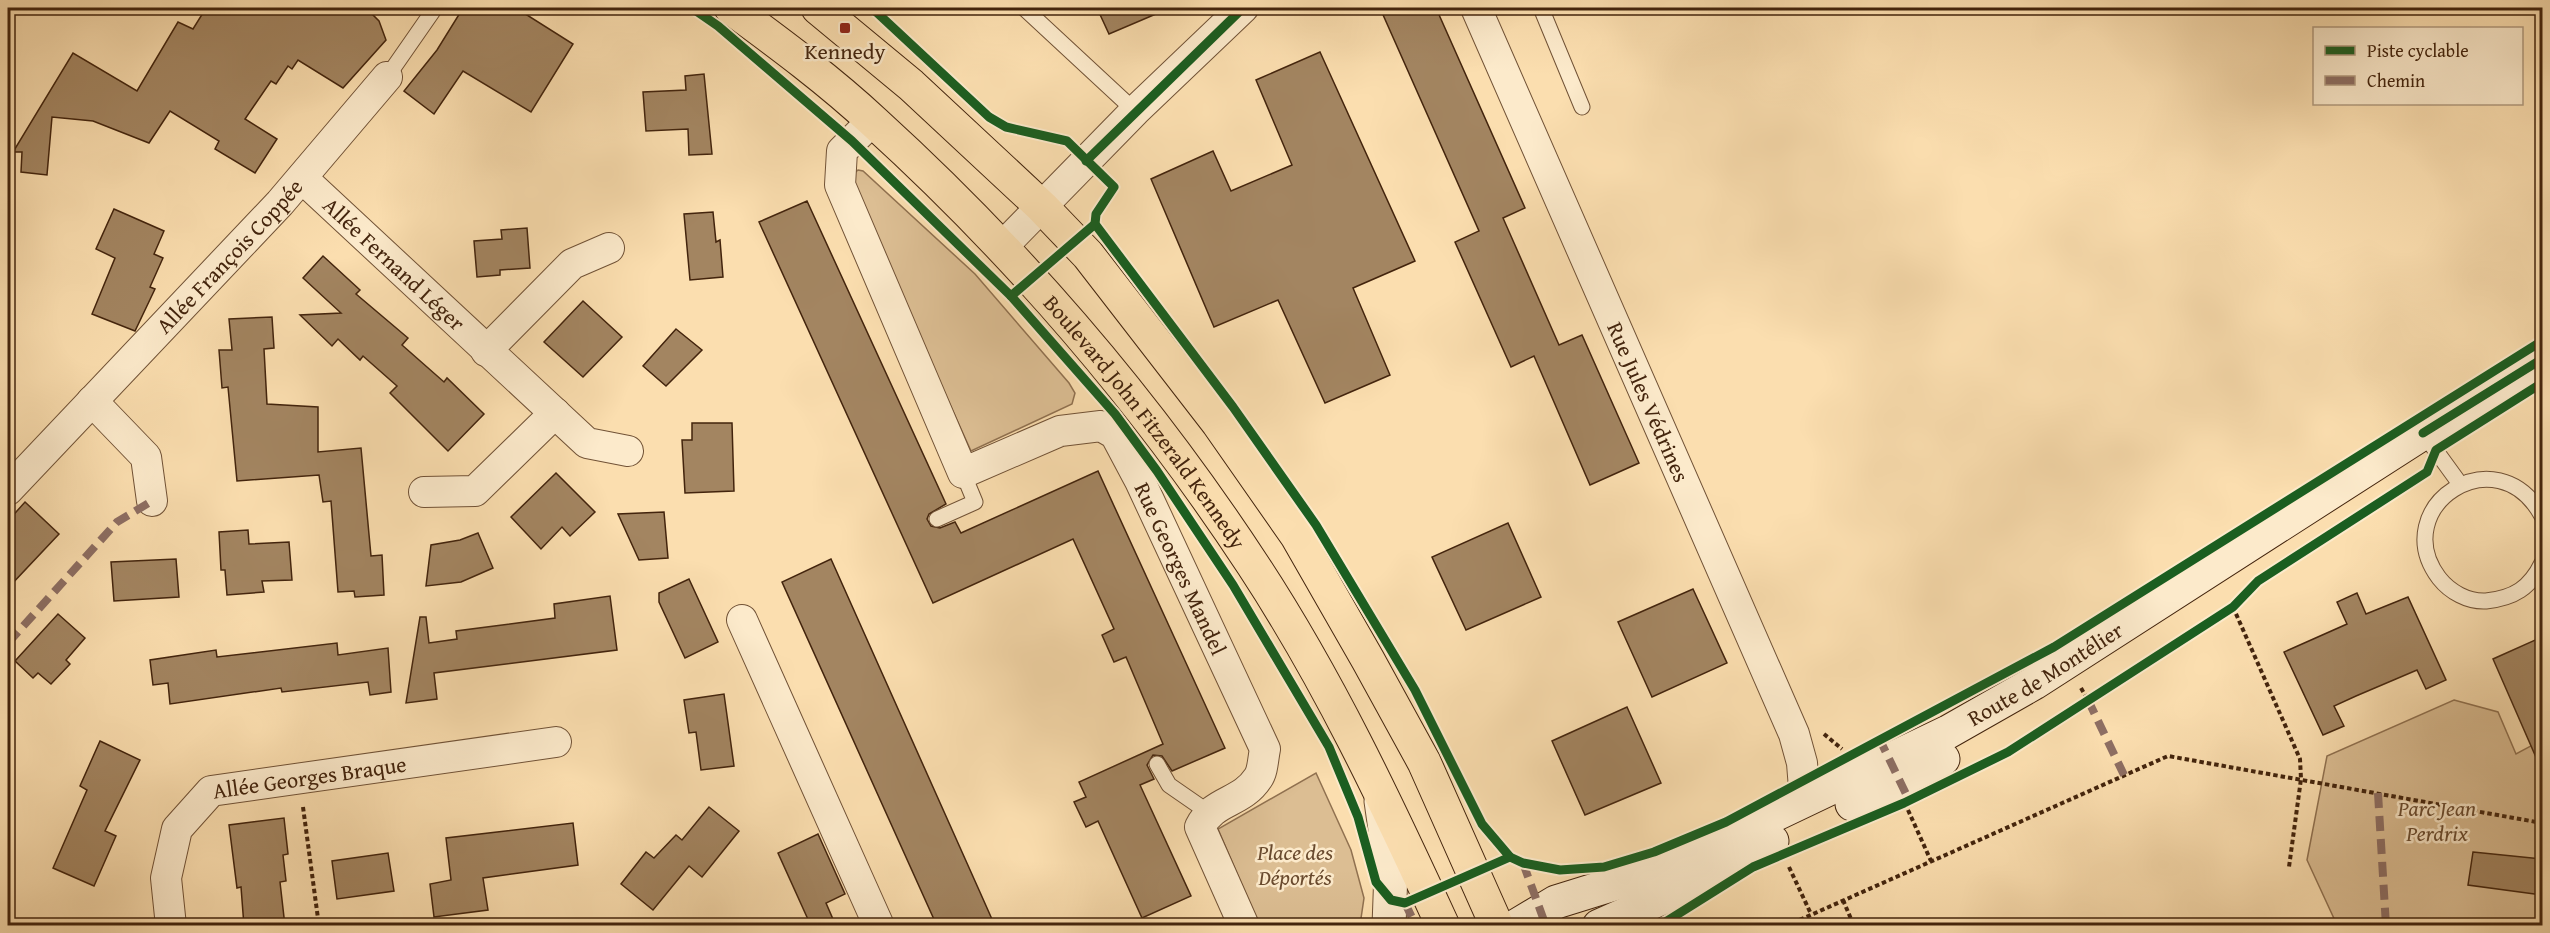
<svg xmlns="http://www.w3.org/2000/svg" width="2550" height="933" viewBox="0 0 2550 933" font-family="'Gentium Book Plus',serif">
<rect width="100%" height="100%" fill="#fbdeaf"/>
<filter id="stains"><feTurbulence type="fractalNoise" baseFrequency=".00333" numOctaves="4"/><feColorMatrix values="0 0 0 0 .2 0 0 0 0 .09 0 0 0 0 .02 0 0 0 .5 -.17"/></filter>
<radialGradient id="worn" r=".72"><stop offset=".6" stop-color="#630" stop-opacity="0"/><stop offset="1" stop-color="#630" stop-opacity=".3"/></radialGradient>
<g fill="#dcbe93" stroke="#907150" stroke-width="1.5">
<path d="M 858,170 L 863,171 L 975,274 L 1069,383 L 1075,393 L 1072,404 L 971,451 L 852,188 L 850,177 Z"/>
<path d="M 2454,700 L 2498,712 L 2516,754 L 2542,740 L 2542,925 L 2337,925 L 2307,860 L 2327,756 Z"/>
<path d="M 1316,773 L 1351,850 L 1364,898 L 1360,925 L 1259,925 L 1218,829 Z"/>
</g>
<g fill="#a38561" stroke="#43240d" stroke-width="1.5">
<path d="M 206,8 L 366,8 L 379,21 L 386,40 L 343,88 L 298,60 L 292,69 L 288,66 L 276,84 L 271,81 L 245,119 L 277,139 L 255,173 L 215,149 L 219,141 L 170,111 L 149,143 L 93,121 L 52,117 L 47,175 L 21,172 L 22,152 L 13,152 L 73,53 L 137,91 L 178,22 L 193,29 Z"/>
<path d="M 463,8 L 516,8 L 573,44 L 531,112 L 463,71 L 434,114 L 404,91 L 437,50 Z"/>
<path d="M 1097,8 L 1170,8 L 1109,34 Z"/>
<path d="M 1380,8 L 1436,8 L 1525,208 L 1503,218 L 1559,345 L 1582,335 L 1639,463 L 1590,485 L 1534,356 L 1511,367 L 1455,242 L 1479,231 Z"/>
<path d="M 1320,52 L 1415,261 L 1353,288 L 1390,375 L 1325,403 L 1278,300 L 1214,327 L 1151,179 L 1213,151 L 1231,191 L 1292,165 L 1256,80 Z"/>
<path d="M 704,74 L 712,154 L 689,155 L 688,129 L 646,131 L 643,92 L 686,90 L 685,76 Z"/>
<path d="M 807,201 L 946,504 L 929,514 L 927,519 L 931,526 L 940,528 L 955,522 L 961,533 L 1098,471 L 1225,748 L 1172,771 L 1162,756 L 1153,755 L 1147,765 L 1154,779 L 1140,785 L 1191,896 L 1142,918 L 1098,821 L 1086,827 L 1074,802 L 1086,797 L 1079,782 L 1163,744 L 1126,657 L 1114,662 L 1102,635 L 1114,629 L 1073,539 L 933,603 L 759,222 Z"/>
<path d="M 114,209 L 164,231 L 154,254 L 163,258 L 150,287 L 155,289 L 135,331 L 92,314 L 115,258 L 96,249 Z"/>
<path d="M 713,212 L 716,242 L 720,240 L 723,277 L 690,280 L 684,214 Z"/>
<path d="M 527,228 L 530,268 L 500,270 L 500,275 L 477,277 L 474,241 L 502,239 L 501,230 Z"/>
<path d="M 323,256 L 360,290 L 356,294 L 408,338 L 402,345 L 444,382 L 447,378 L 484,414 L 448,451 L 390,393 L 397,386 L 363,356 L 360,360 L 338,339 L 332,346 L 300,315 L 341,313 L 303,278 Z"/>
<path d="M 583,301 L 622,337 L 583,377 L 544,342 Z"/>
<path d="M 272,317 L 274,348 L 264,349 L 267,404 L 318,407 L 318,452 L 361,448 L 371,556 L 382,555 L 384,595 L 355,597 L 354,591 L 338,592 L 331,501 L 323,502 L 319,475 L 237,481 L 228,387 L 222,388 L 219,350 L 232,350 L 229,319 Z"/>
<path d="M 676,329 L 702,350 L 666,386 L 643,366 Z"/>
<path d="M 692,423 L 732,423 L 734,491 L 685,493 L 682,440 L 692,440 Z"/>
<path d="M 556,473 L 595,512 L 570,536 L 562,527 L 541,549 L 511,517 Z"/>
<path d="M 25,502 L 59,534 L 8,588 L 8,521 Z"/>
<path d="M 664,512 L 668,558 L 639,560 L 618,514 Z"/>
<path d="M 1508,523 L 1541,597 L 1466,630 L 1432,557 Z"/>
<path d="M 248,530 L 249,544 L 289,542 L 292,580 L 262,581 L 264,592 L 227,595 L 225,570 L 221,570 L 219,532 Z"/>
<path d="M 478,533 L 493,568 L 461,582 L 426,586 L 431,545 L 460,540 Z"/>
<path d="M 176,559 L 179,597 L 114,601 L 111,562 Z"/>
<path d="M 831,559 L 979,890 L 995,926 L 937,926 L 782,582 Z"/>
<path d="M 689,579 L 718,642 L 685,658 L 659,602 L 659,593 Z"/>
<path d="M 1693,589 L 1727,663 L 1652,697 L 1618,622 Z"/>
<path d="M 2357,593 L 2366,614 L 2408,597 L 2446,680 L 2426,689 L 2417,670 L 2356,696 L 2334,706 L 2344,726 L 2323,735 L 2284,652 L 2347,624 L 2337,602 Z"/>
<path d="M 610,596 L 617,650 L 434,673 L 437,699 L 406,703 L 420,617 L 426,617 L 429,643 L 457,639 L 456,631 L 555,618 L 554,604 Z"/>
<path d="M 58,614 L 85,638 L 66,660 L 70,664 L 51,684 L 38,673 L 33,678 L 15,661 Z"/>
<path d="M 2542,637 L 2542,771 L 2493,659 Z"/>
<path d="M 337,643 L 338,655 L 388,648 L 391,692 L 370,695 L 368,682 L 282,692 L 281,688 L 170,704 L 168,683 L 153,685 L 150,660 L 216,650 L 217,657 Z"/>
<path d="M 724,694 L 734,766 L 701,770 L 696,732 L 689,733 L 684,700 Z"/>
<path d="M 1627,707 L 1661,783 L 1585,815 L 1552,741 Z"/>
<path d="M 100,741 L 140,760 L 105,831 L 116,836 L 94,886 L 53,868 L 87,790 L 80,786 Z"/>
<path d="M 709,807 L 739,831 L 702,877 L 689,866 L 653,910 L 621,884 L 646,852 L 654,858 L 676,835 L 682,840 Z"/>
<path d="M 284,818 L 288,854 L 283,855 L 286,881 L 280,882 L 285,926 L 244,926 L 241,887 L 237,888 L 229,825 Z"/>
<path d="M 573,823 L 578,865 L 483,878 L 488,910 L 434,917 L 430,884 L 451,880 L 446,838 Z"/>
<path d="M 818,834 L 845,894 L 826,903 L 836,926 L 811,926 L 778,853 Z"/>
<path d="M 2473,852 L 2542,859 L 2542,895 L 2468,885 Z"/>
<path d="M 388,853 L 394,891 L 337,899 L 332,861 Z"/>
</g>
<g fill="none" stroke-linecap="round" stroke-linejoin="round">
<g stroke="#715236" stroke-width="17">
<g id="service">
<path d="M 1024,8 L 1135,111"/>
<path d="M 1541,8 L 1582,107"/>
<path d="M 387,77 L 435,8"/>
<path d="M 2423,433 L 2460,484"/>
<path d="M 2542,516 C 2497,433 2386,507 2439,578 C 2450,592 2468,602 2486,601 C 2514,598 2530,588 2542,563"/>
<path d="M 937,519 L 975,502 L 963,473"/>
<path d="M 1157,764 L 1169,785 L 1208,812"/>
</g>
</g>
<g stroke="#715236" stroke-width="32">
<g id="minor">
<path id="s1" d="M 1476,8 L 1794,734 L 1802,763 L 1805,801"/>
<path id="s2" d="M 873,120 L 842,151 L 840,185 L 963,473 L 1060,431 L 1101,426 L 1115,434 L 1140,481 L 1265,749 C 1263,758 1263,771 1258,778 C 1241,804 1214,799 1200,827 L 1244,926"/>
<path id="s3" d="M 302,178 L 587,443 L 628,451"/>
<path d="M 1003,246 L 1135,111 L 1243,8"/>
<path d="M 486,351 L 572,264 L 609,248"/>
<path d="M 92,401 L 146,457 L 152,501"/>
<path id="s4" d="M 8,490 L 280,203 L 387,77"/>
<path d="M 424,492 L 475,491 L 555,413"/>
<path d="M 742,620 L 879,926"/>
<path id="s5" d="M 171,926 L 166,878 L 177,829 L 211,791 L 556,742"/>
</g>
</g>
<g stroke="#715236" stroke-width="35">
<path id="tertiary" d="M 1381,801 L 1391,871 L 1389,926"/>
</g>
<g stroke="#43240d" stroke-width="35">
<g id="secondary">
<path d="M 1852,804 L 1943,759"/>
<path id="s6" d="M 1516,926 L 1556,902 L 1659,870 L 1948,732 L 2034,683 L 2423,433 L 2542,359"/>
<path d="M 1599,926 L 1680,890 L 1772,841"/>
</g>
</g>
<g stroke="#43240d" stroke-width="35">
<g id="primary">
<path id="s7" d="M 731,8 C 780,44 830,81 874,122 C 1018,253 1146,402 1253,565 C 1328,679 1386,802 1443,926"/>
<path d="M 818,8 L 911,85 L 1042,207 L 1088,255 L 1218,423 L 1297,536 L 1368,660 L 1424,762 L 1497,926"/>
</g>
</g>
<g stroke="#43240d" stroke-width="4" stroke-dasharray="4.5 3" stroke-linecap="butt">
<path d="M 2233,607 L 2300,759 L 2301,779 L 2289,867"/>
<path d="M 2081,688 L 2088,700"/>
<path d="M 1824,734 L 1842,749"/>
<path d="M 1971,770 L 2008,752 L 2233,607 L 2258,581 L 2426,472"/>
<path d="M 303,807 L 319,926"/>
<path d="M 1908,810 L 1931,861"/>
<path d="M 1789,867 L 1811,914"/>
<path d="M 1843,900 L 1854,926"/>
<path d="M 1786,926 L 2168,756 L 2542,823"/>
</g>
<use href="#service" stroke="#fceacb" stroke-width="15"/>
<use href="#minor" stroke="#fceacb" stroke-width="30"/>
<use href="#tertiary" stroke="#fceacb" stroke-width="33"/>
<use href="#secondary" stroke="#fceacb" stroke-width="33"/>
<use href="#primary" stroke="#fbdeaf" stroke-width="33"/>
<g stroke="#8d6e63" stroke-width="8" stroke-dasharray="15 8" stroke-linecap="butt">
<path d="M 8,643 L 117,522 L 152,501"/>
<path d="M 2088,700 L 2124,775"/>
<path d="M 1879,738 L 1909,800 L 1905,802"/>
<path d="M 2378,793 L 2386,926"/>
<path d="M 1523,863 L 1546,926"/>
<path d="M 1405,903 L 1416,926"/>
</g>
<g stroke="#fceacb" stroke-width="13">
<g id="cycleway">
<path d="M 692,8 L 718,26 L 852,141 L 1011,296 L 1115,414 L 1157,471 L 1233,585 L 1329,747 L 1358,817 L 1376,882 L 1391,900 L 1405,903 L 1510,857"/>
<path d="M 872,8 L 989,117 L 1006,127 L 1067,141 L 1114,187 L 1096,214 L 1095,224 L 1233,407 L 1316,525 L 1415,690 L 1482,824 L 1510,857 L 1523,863 L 1560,870 L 1604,867 L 1654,852 L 1726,822 L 2054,647 L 2542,341"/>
<path d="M 1086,161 L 1243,8"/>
<path d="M 1011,296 L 1095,224"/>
<path d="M 2423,433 L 2542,359"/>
<path d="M 1659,926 L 1753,867 L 1904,803 L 2008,752 L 2233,607 L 2258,581 L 2427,472 L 2436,450 L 2542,383"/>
</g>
</g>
<use href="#cycleway" stroke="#1b5e20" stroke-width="9"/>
</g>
<rect fill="#8f2418" stroke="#fceacb" stroke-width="2" x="839" y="22" width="12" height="12" rx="3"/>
<g text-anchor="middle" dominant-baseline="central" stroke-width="5" stroke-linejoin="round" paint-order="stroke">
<g font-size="22" fill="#43240d" stroke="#fceacb">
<text x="845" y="51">Kennedy</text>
</g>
<g font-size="22" fill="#43240d" stroke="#fceacb">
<text stroke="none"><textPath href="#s4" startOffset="322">Allée François Coppée</textPath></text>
<text stroke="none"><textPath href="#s3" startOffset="126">Allée Fernand Léger</textPath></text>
<text stroke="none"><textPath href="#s1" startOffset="430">Rue Jules Védrines</textPath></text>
<text stroke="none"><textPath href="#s7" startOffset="588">Boulevard John Fitzerald Kennedy</textPath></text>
<text stroke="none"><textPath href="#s2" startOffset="704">Rue Georges Mandel</textPath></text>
<text stroke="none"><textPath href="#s6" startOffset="588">Route de Montélier</textPath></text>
<text stroke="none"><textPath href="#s5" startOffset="249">Allée Georges Braque</textPath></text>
</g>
<g font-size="22" font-style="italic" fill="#694a2e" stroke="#fceacb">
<text x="2437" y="808">Parc Jean<tspan x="2437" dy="25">Perdrix</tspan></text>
<text x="1295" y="852">Place des<tspan x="1295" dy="25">Déportés</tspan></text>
</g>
</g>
<rect width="2550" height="933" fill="none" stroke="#fbdeaf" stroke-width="30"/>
<rect x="9" y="9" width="2532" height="915" fill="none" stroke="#43240d" stroke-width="3"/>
<rect x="15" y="15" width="2520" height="903" fill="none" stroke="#43240d" stroke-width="1.5"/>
<rect x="2313" y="27" width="210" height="78" fill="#fceacb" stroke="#b29b7f" stroke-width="1.5"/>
<rect x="2325" y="46" width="30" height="9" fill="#1b5e20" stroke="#b29b7f" stroke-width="1.5"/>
<text x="2367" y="57" font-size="18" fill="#43240d">Piste cyclable</text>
<rect x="2325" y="76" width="30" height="9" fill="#8d6e63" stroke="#b29b7f" stroke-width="1.5"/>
<text x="2367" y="87" font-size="18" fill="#43240d">Chemin</text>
<rect width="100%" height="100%" filter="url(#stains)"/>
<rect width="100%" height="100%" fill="url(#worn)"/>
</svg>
